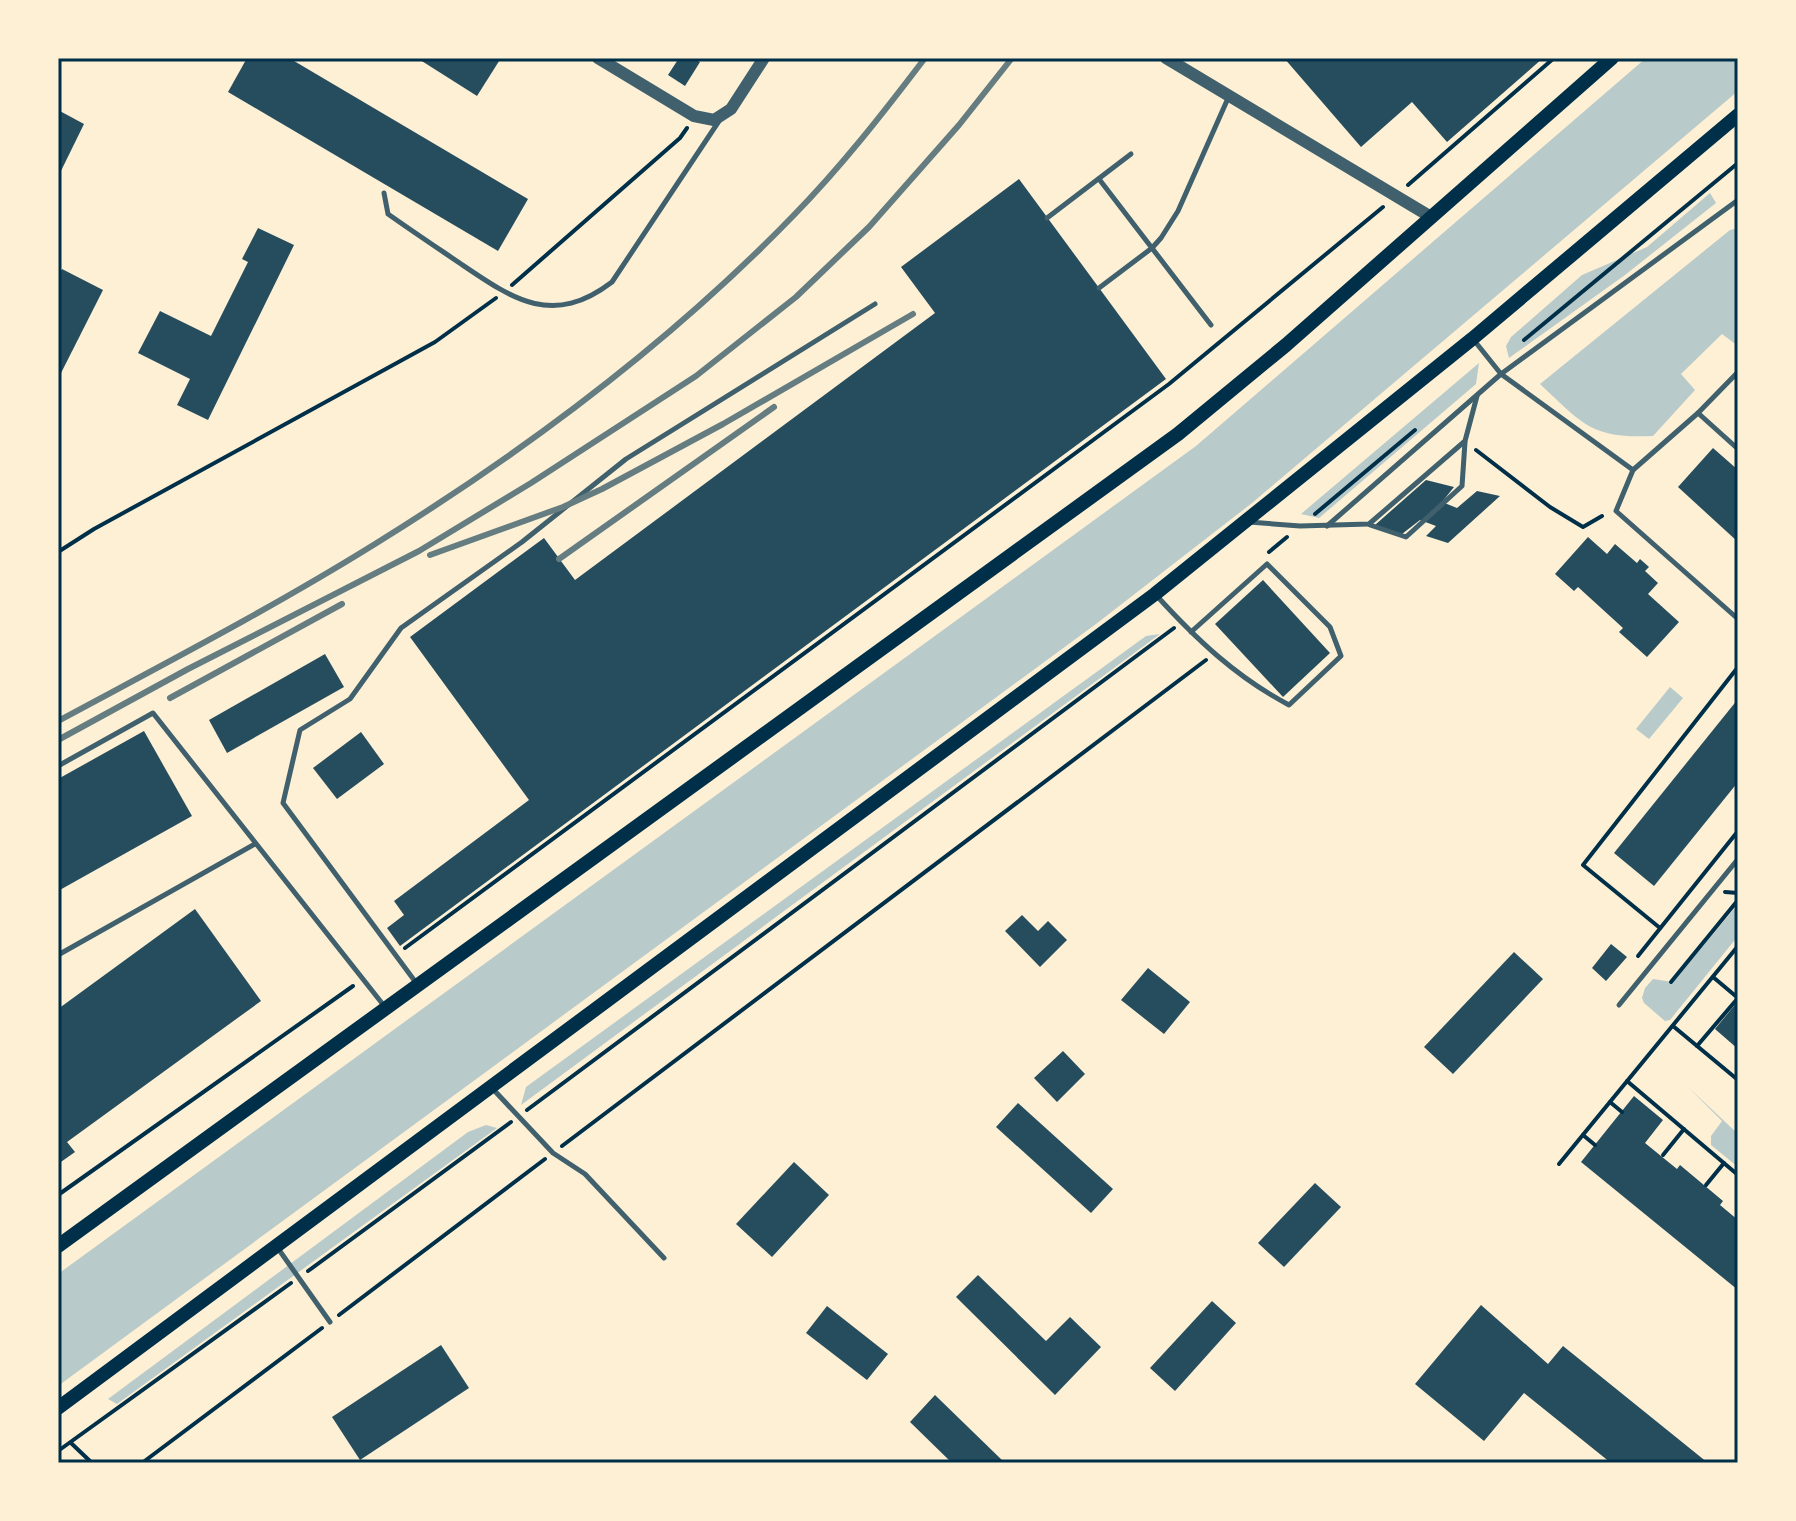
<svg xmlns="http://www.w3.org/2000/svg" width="1796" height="1521" viewBox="0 0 1796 1521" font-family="Lato,sans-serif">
<rect width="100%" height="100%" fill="#fdf0d5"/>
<g fill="#b9caca">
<path d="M 1646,58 L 1738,58 L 1738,91 L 1252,503 L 1096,624 L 58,1386 L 58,1274 L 1196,446 Z"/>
<path d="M 1710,193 L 1716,203 L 1625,275 L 1509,358 L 1506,346 L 1511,337 L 1582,275 L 1647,247 Z"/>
<path d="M 1738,228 L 1738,346 L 1722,334 L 1681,374 L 1695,390 L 1653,436 C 1591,439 1583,424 1540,384 L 1730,230 Z"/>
<path d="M 1479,363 L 1476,384 L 1319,518 L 1301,514 Z"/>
<path d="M 1160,634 L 521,1105 L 526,1087 L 1146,636 Z"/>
<path d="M 1670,687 L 1683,698 L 1649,739 L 1636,729 Z"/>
<path d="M 1734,909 L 1738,912 L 1738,936 L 1670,1020 L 1665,1021 L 1644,1003 L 1642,998 L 1645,988 L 1653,979 L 1673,982 Z"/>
<path d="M 1687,1086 L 1738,1134 L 1738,1167 L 1711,1145 L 1711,1136 L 1722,1121 Z"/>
<path d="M 486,1125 L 497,1128 L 117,1404 L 108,1399 L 468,1132 Z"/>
</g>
<g fill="#264d5e">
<path d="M 247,58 L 289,58 L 528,199 L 498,251 L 228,92 Z"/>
<path d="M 417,58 L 501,58 L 477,96 Z"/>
<path d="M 679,58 L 693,58 L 700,62 L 685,86 L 668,75 Z"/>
<path d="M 1284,58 L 1543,58 L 1447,142 L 1412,102 L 1361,147 Z"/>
<path d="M 58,110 L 84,124 L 58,177 Z"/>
<path d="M 1019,179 L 1166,379 L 400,946 L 387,928 L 404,915 L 394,901 L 529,800 L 410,637 L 544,538 L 575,580 L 935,313 L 901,267 Z"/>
<path d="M 258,228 L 294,245 L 208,420 L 177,405 L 190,379 L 138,353 L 160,311 L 211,336 L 248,262 L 242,259 Z"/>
<path d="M 62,269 L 103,290 L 58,379 L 58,276 Z"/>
<path d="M 1713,448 L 1738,470 L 1738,542 L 1678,487 Z"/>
<path d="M 1426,480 L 1454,487 L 1442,502 L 1457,508 L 1477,491 L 1500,496 L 1448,543 L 1426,536 L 1436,526 L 1420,520 L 1402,534 L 1375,525 Z"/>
<path d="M 1588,537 L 1607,554 L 1615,544 L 1637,563 L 1640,559 L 1649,567 L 1645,571 L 1658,583 L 1648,594 L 1679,622 L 1647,657 L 1619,632 L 1623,628 L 1578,587 L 1574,591 L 1555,574 Z"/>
<path d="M 1263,580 L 1330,653 L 1283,697 L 1215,624 Z"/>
<path d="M 325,654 L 344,687 L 227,753 L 209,720 Z"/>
<path d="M 1738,699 L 1738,782 L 1654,886 L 1614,853 Z"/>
<path d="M 144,731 L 192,816 L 58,891 L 58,779 Z"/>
<path d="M 361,732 L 384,764 L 337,799 L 313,768 Z"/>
<path d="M 195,909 L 261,1001 L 67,1142 L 75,1152 L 58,1164 L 58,1009 Z"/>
<path d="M 1022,915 L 1038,931 L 1048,921 L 1067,940 L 1040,967 L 1005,931 Z"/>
<path d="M 1611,944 L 1627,957 L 1606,981 L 1592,968 Z"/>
<path d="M 1514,952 L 1543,979 L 1453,1074 L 1424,1047 Z"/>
<path d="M 1148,968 L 1190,1002 L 1164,1034 L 1121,1000 Z"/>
<path d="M 1738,1001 L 1738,1049 L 1715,1029 Z"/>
<path d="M 1063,1051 L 1085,1074 L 1057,1102 L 1034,1078 Z"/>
<path d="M 1634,1096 L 1663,1120 L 1645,1143 L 1677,1169 L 1680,1165 L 1723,1201 L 1720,1205 L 1738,1220 L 1738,1290 L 1581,1162 Z"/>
<path d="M 1018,1103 L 1113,1189 L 1091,1213 L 996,1127 Z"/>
<path d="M 794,1162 L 829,1195 L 772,1257 L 736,1224 Z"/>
<path d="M 1315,1183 L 1341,1207 L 1284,1267 L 1258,1243 Z"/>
<path d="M 978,1275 L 1046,1341 L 1070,1317 L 1101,1347 L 1055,1395 L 956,1297 Z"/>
<path d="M 1212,1301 L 1236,1323 L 1175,1391 L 1150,1368 Z"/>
<path d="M 1481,1305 L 1548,1364 L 1563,1346 L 1708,1463 L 1611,1463 L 1524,1393 L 1484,1441 L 1415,1384 Z"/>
<path d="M 827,1306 L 888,1354 L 867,1380 L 806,1333 Z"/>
<path d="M 441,1345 L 469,1388 L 360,1460 L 332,1417 Z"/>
<path d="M 935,1395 L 1005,1463 L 952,1463 L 910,1422 Z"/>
</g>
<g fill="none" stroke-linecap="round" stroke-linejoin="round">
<g stroke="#003049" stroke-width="4">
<path d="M 1408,185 L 1554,58"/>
<path d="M 512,285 L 680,138 L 687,128"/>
<path d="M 1524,340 L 1738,163"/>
<path d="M 1476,450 L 1550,507 L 1583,527 L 1602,516"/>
<path d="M 1315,514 L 1415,430"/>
<path d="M 58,552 L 94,529 L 435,342 L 496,298"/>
<path d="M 1269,552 L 1287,537"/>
<path d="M 1737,648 L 1738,649"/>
<path d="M 1725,892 L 1738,893"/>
<path d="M 1660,928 L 1583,865 L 1738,667"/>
<path d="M 405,948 L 1169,384 L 1383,207"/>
<path d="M 1638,956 L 1738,831"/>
<path d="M 1713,977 L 1738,998"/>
<path d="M 1671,982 L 1738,900"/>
<path d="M 1673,1026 L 1738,1080"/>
<path d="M 1697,1046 L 1738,998"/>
<path d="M 1627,1081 L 1738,1175"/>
<path d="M 1610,1102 L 1622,1112"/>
<path d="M 527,1110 L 1174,628"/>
<path d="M 1583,1135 L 1595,1145"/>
<path d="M 562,1146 L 1206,660"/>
<path d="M 1663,1155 L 1684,1129"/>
<path d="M 1559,1164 L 1738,946"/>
<path d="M 1706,1185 L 1724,1163"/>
<path d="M 58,1195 L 353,986"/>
<path d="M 308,1271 L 511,1122"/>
<path d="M 339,1315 L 545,1159"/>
<path d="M 71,1443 L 92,1463"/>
<path d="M 58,1451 L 291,1283"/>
<path d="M 142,1463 L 322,1328"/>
</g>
<g stroke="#3f606c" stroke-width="5">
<path d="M 1099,179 L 1211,325"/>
<path d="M 384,193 L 388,214 C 412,231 436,247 461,264 C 514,300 553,327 612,282 L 719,121"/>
<path d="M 1047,218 L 1131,154"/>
<path d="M 1099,288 L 1152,248 L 1161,238 L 1178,211 L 1229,96"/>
<path d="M 1473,339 L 1501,374 L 1633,470 L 1698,413 L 1738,372"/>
<path d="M 1698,413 L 1738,449"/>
<path d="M 1633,470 L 1616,511 L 1738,619"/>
<path d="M 1249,522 L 1300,526 L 1369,524 L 1465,441 L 1477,396"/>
<path d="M 1370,525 L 1406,537 L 1462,486 L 1465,442"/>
<path d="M 1327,526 L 1501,374 L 1738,200"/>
<path d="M 1156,595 C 1196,639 1236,677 1289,705 L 1341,656 L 1330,627 L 1267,564 L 1191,632"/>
<path d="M 58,766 L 153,713 L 385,1007"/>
<path d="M 58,955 L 255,844"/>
<path d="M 417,984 L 283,803 L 300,730 L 350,699 L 401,628 L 522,542 L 626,459 L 875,304"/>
<path d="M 1619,1005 L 1738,859"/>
<path d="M 491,1087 L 553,1153 L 585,1174 L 664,1258"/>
<path d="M 277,1247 L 330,1322"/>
</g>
<g stroke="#3f606c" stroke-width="12">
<path d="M 598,58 L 694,116 L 714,120 L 731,109 L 764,58"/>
<path d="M 1166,58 L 1431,217"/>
</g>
<g stroke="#003049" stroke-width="14">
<path d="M 58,1246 L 1178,434 L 1286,345 L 1612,58"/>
<path d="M 58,1408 L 1155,594 L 1472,339 L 1738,115"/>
</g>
<g stroke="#657d81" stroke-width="6">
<path d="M 430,555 L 563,507 L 602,489 L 723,424 L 913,314"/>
<path d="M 559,559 L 774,407"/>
<path d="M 170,698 L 342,604"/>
<path d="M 58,721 C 164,664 272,608 375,544 C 525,451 670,343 793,216 C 841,167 884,112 925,58"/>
<path d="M 58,740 L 188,669 L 419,551 L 531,483 L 696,376 L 796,297 L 869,227 L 959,125 L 1012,58"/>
</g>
</g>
<rect width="1796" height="1521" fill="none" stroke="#fdf0d5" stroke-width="120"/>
<rect x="60" y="60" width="1676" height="1401" fill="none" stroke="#003049" stroke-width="3"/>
</svg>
